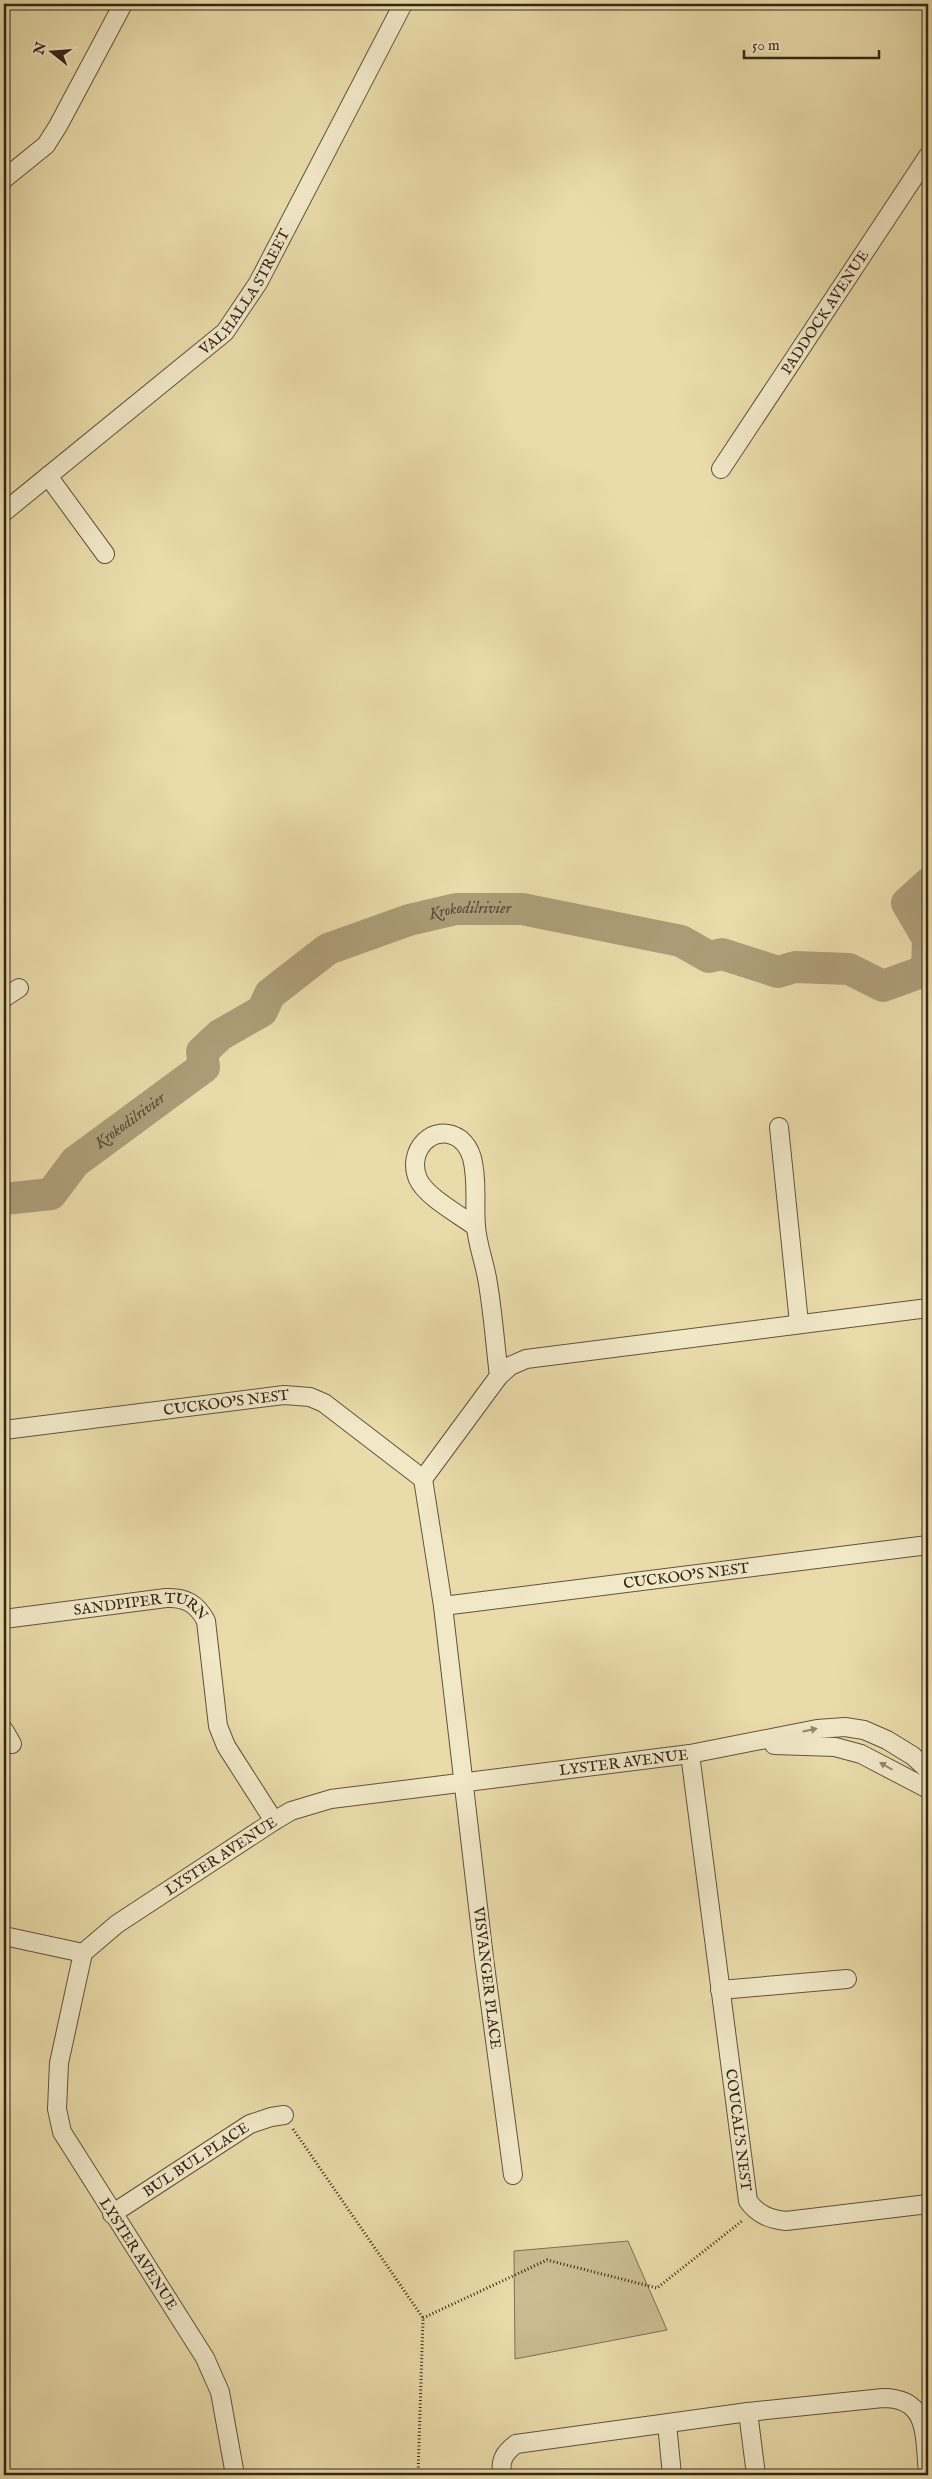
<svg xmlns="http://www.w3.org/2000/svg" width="932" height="2479" viewBox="0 0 932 2479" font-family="'IM FELL English',serif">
<rect width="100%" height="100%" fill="#eadbaa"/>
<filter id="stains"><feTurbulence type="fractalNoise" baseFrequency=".004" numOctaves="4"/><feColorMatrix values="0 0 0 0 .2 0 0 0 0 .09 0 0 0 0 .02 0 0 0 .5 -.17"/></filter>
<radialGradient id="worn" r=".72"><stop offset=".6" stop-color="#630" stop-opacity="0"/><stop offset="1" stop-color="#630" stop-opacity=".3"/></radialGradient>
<path fill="#cbbc91" stroke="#7f7154" d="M 628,2241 L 667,2330 L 515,2359 L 514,2251 Z"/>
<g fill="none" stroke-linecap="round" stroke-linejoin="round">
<path stroke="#ac9d78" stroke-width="32" id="s1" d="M 4,1199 L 51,1194 L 75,1162 L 204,1067 L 202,1052 L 220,1035 L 262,1011 L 270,994 L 328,949 L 409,920 L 456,909 L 522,909 L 681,941 L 709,957 L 722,954 L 778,972 L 795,967 L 849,969 L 883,986 L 927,970 L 928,939 L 907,903 L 928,884"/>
<g stroke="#61533c" stroke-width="20">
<g id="minor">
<path d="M 4,179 L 46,145 L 58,126 L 123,4"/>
<path id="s2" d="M 721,469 L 928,156"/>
<path d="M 48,476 L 105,554"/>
<path id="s3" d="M 4,512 L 225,332 L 258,283 L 403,4"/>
<path d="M 4,998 L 19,988"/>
<path d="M 779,1127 L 799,1323"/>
<path d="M 476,1227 C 460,1215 426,1197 418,1179 C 406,1151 433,1121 460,1139 C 466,1144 470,1151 472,1158 C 478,1181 474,1203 476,1226 C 477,1243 484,1261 487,1278 C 493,1311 495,1344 499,1376"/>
<path id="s4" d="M 4,1430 L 284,1395 L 310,1397 L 324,1403 L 423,1479"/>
<path id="s5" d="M 443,1606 L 928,1545"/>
<path id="s6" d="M 4,1619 L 166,1598 C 186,1597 197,1604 206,1621 L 218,1726 L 226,1746 L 274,1821"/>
<path d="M 4,1730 L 12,1744"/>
<path d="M 774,1745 L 835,1747 L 861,1754 L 928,1789"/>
<path id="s7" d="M 690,1754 L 748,2201 C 758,2215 770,2219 786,2221 L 928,2204"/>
<path d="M 4,1936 L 83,1953"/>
<path d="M 720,1990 L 847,1979"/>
<path d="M 513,2175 L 484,1958 L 443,1606 L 423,1479 L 499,1376 L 510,1366 L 526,1359 L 928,1308"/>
<path id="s8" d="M 112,2214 L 250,2124 L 271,2117 L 284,2115"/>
<path d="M 748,2412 L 756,2475"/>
<path d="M 667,2424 L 672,2475"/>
<path id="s9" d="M 235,2475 L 220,2392 L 205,2358 L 62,2132 L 57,2109 L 59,2063 L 83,1953 L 117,1924 L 274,1821 L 291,1811 L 331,1799 L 690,1754 L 817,1729 L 845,1727 L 864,1730 L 887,1740 L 913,1756 L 928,1770"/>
<path d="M 502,2475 C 500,2460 504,2453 516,2444 L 748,2412 L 883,2398 C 930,2398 924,2437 928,2473"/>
</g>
</g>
<g stroke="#332617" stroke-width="3" stroke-dasharray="1 2.5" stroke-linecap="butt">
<path d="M 293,2129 L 423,2318 L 418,2475"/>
<path d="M 423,2318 L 547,2260 L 657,2288 L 742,2221"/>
</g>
<use href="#minor" stroke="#f1e8c8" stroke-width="18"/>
</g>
<defs><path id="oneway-solid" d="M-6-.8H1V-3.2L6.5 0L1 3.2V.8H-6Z" transform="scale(1.25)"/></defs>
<g fill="#928770">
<use href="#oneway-solid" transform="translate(810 1730) rotate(-12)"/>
<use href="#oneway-solid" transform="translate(886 1766) rotate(-150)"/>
</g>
<g text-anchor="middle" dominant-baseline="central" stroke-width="5" stroke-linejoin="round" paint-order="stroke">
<g font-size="15" fill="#332617" stroke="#f1e8c8">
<text stroke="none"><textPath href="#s3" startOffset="329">VALHALLA STREET</textPath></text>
<text stroke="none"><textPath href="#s2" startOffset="188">PADDOCK AVENUE</textPath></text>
<text stroke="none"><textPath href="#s4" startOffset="224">CUCKOO'S NEST</textPath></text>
<text stroke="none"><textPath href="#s5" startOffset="245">CUCKOO'S NEST</textPath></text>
<text stroke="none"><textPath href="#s6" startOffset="140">SANDPIPER TURN</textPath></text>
<text stroke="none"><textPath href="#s9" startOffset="1160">LYSTER AVENUE</textPath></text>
<text stroke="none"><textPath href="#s9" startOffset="740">LYSTER AVENUE</textPath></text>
<text transform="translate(487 1978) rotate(83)">VISVANGER PLACE</text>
<text stroke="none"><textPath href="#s7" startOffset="379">COUCAL'S NEST</textPath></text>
<text stroke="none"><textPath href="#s8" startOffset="100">BUL BUL PLACE</textPath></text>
<text transform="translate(138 2254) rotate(57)">LYSTER AVENUE</text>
</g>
<g font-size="16" font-style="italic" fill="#574a34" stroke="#f1e8c8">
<text stroke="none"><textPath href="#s1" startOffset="576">Krokodilrivier</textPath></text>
<text stroke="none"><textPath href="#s1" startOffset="156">Krokodilrivier</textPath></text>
</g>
</g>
<rect width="932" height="2479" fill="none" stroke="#eadbaa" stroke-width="20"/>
<rect x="5" y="5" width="922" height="2469" fill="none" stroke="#332617" stroke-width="2.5"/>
<rect x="10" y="10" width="912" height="2459" fill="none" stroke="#332617"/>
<g transform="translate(52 52) rotate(287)" stroke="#f1e8c8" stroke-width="4" paint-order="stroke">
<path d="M0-4L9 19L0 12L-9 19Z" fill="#332617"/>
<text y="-8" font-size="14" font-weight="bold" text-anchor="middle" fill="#332617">N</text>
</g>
<path d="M744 50v8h135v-8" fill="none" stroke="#332617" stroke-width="2.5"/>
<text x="752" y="50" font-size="15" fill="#332617" stroke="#f1e8c8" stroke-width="4" paint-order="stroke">50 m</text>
<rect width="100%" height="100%" filter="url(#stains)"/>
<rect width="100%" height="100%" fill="url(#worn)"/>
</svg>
